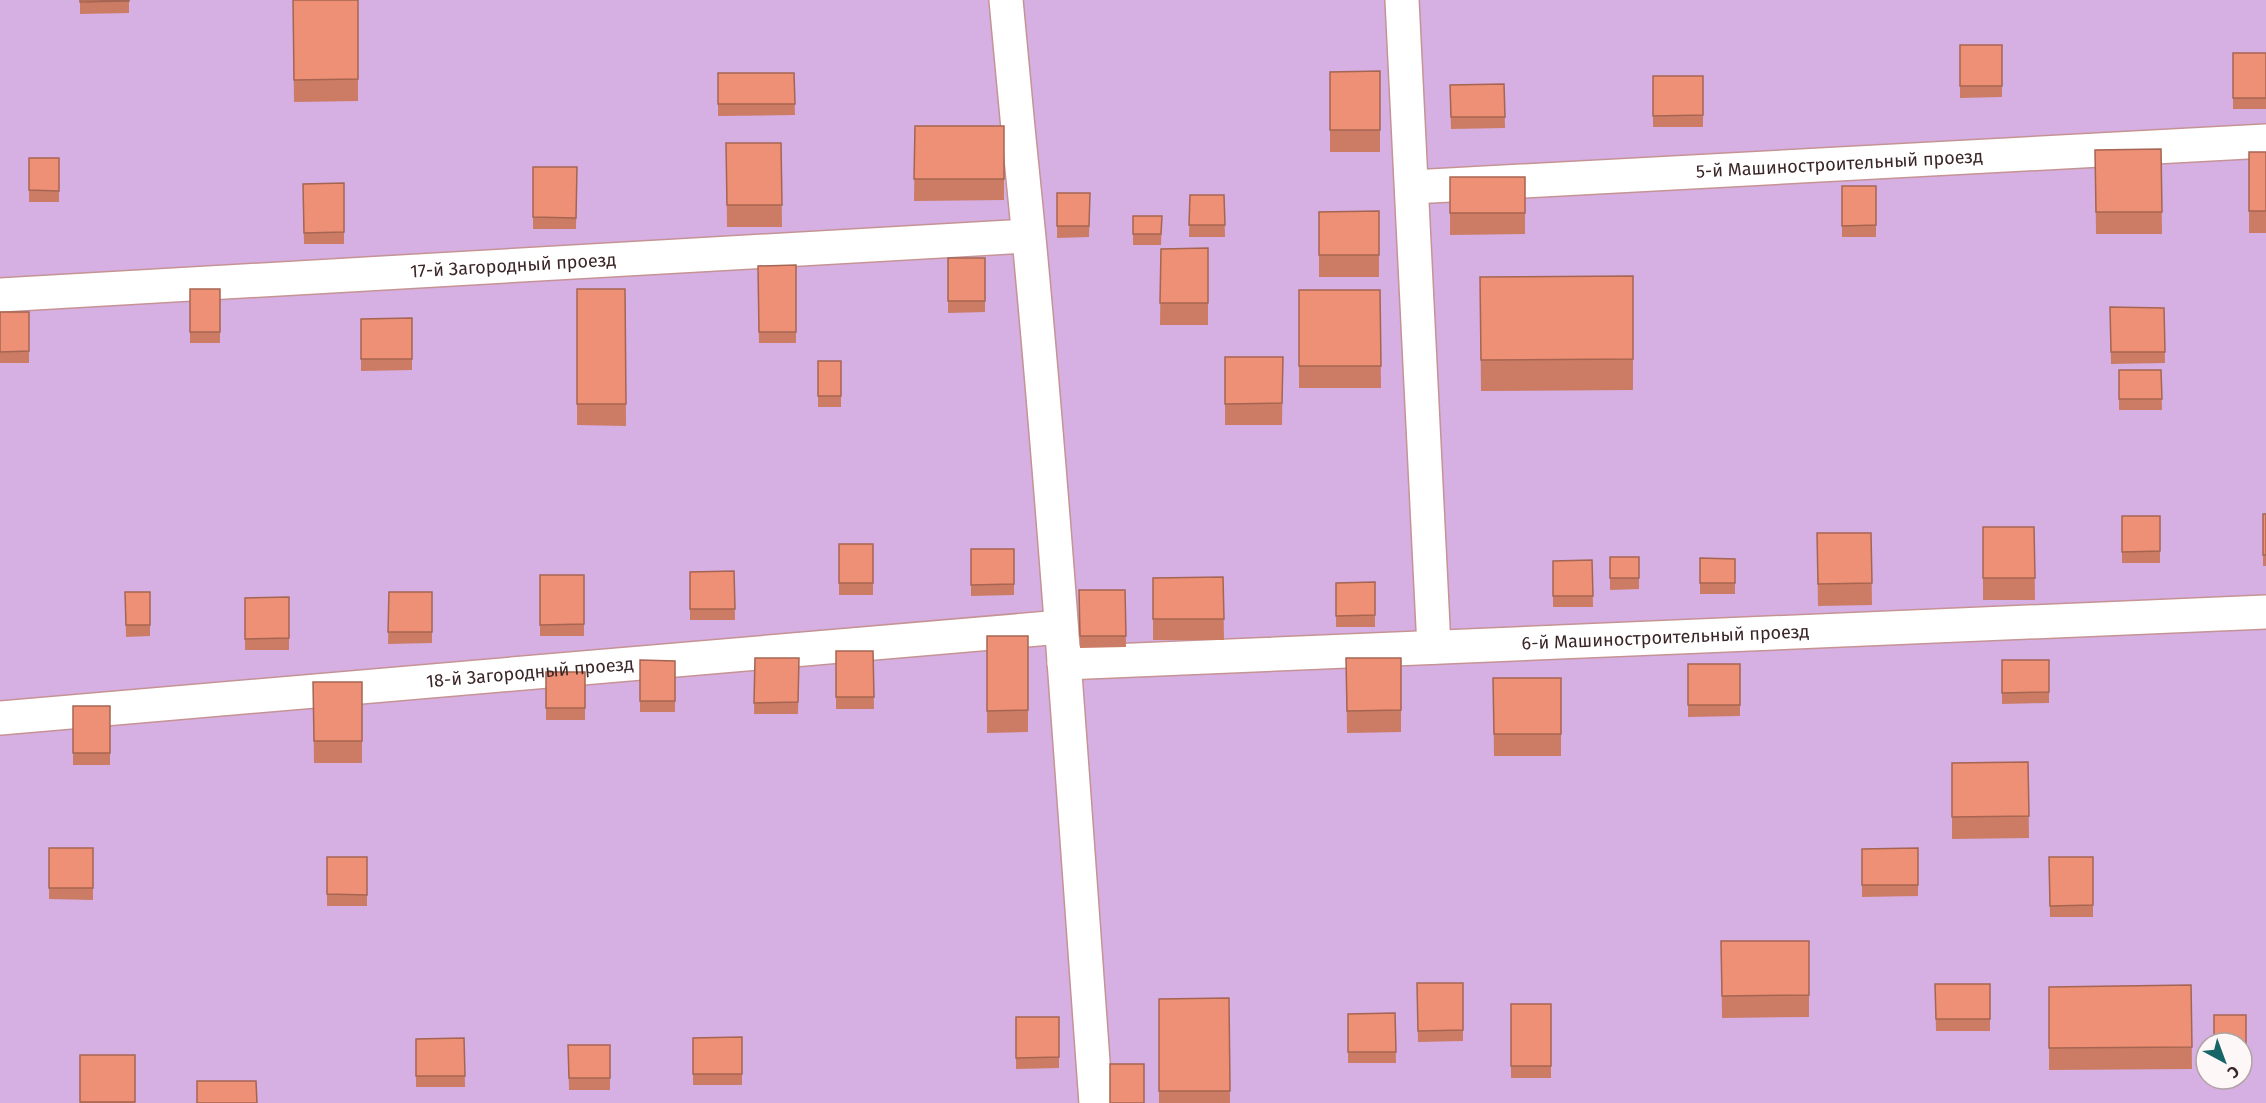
<svg xmlns="http://www.w3.org/2000/svg" width="2266" height="1103" viewBox="0 0 2266 1103" font-family="'Fira Sans',sans-serif">
<rect width="100%" height="100%" fill="#fec8c9"/>
<path fill="#d6afe3" fill-rule="evenodd" d="M 0,0 L 2266,0 L 2266,1103 L 0,1103 ZM 2206,1043 L 2242,1043 L 2242,1079 L 2206,1079 Z"/>
<g fill="none" stroke-linecap="round" stroke-linejoin="round">
<g stroke="#c69394" stroke-width="36">
<g id="minor">
<path d="M 1006,0 C 1013,79 1021,159 1029,238 C 1056,526 1075,815 1096,1103"/>
<path d="M 1402,0 L 1434,647"/>
<path id="s1" d="M 1412,187 L 2266,141"/>
<path id="s2" d="M 0,295 L 1028,236"/>
<path id="s3" d="M 1064,663 L 2266,612"/>
<path id="s4" d="M 0,718 L 1061,627"/>
</g>
</g>
<use href="#minor" stroke="#fff" stroke-width="33"/>
</g>
<g fill="#cc7c65">
<path d="M 80,0 L 129,0 L 129,13 L 80,14 Z"/>
<path d="M 293,0 L 358,0 L 358,101 L 294,102 Z"/>
<path d="M 1960,45 L 2002,45 L 2002,97 L 1960,98 Z"/>
<rect x="2233" y="53" width="33" height="56"/>
<path d="M 1380,71 L 1380,152 L 1330,152 L 1330,72 Z"/>
<path d="M 718,73 L 794,73 L 795,115 L 718,116 Z"/>
<rect x="1653" y="76" width="50" height="51"/>
<path d="M 1504,84 L 1505,128 L 1451,129 L 1450,85 Z"/>
<path d="M 915,126 L 1004,126 L 1004,200 L 914,201 Z"/>
<path d="M 726,143 L 781,143 L 782,227 L 727,227 Z"/>
<path d="M 2161,149 L 2162,234 L 2096,234 L 2095,150 Z"/>
<rect x="2249" y="152" width="17" height="81"/>
<rect x="29" y="158" width="30" height="44"/>
<path d="M 533,167 L 577,167 L 576,229 L 533,229 Z"/>
<path d="M 1450,177 L 1525,177 L 1525,234 L 1450,235 Z"/>
<path d="M 344,183 L 344,244 L 304,244 L 303,184 Z"/>
<rect x="1842" y="186" width="34" height="51"/>
<path d="M 1057,193 L 1090,193 L 1089,237 L 1057,238 Z"/>
<path d="M 1190,195 L 1224,195 L 1225,237 L 1189,237 Z"/>
<path d="M 1379,211 L 1379,277 L 1319,277 L 1319,212 Z"/>
<path d="M 1133,216 L 1162,216 L 1161,245 L 1133,245 Z"/>
<path d="M 1208,248 L 1208,325 L 1160,325 L 1161,249 Z"/>
<path d="M 948,258 L 985,258 L 985,312 L 948,313 Z"/>
<path d="M 796,265 L 796,343 L 759,343 L 758,266 Z"/>
<path d="M 1633,276 L 1633,390 L 1481,391 L 1480,277 Z"/>
<rect x="190" y="289" width="30" height="54"/>
<path d="M 577,289 L 625,289 L 626,426 L 577,425 Z"/>
<path d="M 1299,290 L 1380,290 L 1381,388 L 1299,388 Z"/>
<path d="M 2110,307 L 2164,308 L 2165,363 L 2111,364 Z"/>
<rect x="0" y="312" width="29" height="51"/>
<path d="M 412,318 L 412,370 L 361,371 L 361,319 Z"/>
<path d="M 1225,357 L 1283,357 L 1282,425 L 1225,425 Z"/>
<rect x="818" y="361" width="23" height="46"/>
<path d="M 2119,370 L 2161,370 L 2162,410 L 2119,410 Z"/>
<rect x="2263" y="514" width="3" height="52"/>
<rect x="2122" y="516" width="38" height="47"/>
<path d="M 1983,527 L 2034,527 L 2035,600 L 1983,600 Z"/>
<path d="M 1817,533 L 1871,533 L 1872,605 L 1818,606 Z"/>
<rect x="839" y="544" width="34" height="51"/>
<path d="M 971,549 L 1014,549 L 1014,595 L 971,596 Z"/>
<path d="M 1610,557 L 1639,557 L 1639,589 L 1610,590 Z"/>
<path d="M 1700,558 L 1735,559 L 1735,594 L 1700,594 Z"/>
<path d="M 1592,560 L 1593,607 L 1553,607 L 1553,561 Z"/>
<path d="M 734,571 L 735,620 L 690,620 L 690,572 Z"/>
<rect x="540" y="575" width="44" height="61"/>
<path d="M 1223,577 L 1224,640 L 1153,640 L 1153,578 Z"/>
<path d="M 1375,582 L 1375,627 L 1336,627 L 1336,583 Z"/>
<path d="M 1079,590 L 1125,590 L 1126,647 L 1080,648 Z"/>
<path d="M 125,592 L 150,592 L 150,636 L 126,637 Z"/>
<path d="M 389,592 L 432,592 L 432,643 L 388,644 Z"/>
<path d="M 289,597 L 289,650 L 245,650 L 245,598 Z"/>
<path d="M 987,636 L 1028,636 L 1028,732 L 987,733 Z"/>
<path d="M 836,651 L 873,651 L 874,709 L 836,709 Z"/>
<path d="M 755,658 L 799,658 L 798,714 L 754,714 Z"/>
<path d="M 1346,658 L 1401,658 L 1401,732 L 1347,733 Z"/>
<path d="M 640,660 L 675,661 L 675,712 L 640,712 Z"/>
<path d="M 2002,660 L 2049,660 L 2049,703 L 2002,704 Z"/>
<path d="M 1688,664 L 1740,664 L 1740,716 L 1688,717 Z"/>
<rect x="546" y="672" width="39" height="48"/>
<path d="M 1493,678 L 1561,678 L 1561,756 L 1494,756 Z"/>
<path d="M 313,682 L 362,682 L 362,763 L 314,763 Z"/>
<rect x="73" y="706" width="37" height="59"/>
<path d="M 2028,762 L 2029,838 L 1952,839 L 1952,763 Z"/>
<path d="M 49,848 L 93,848 L 93,900 L 49,899 Z"/>
<path d="M 1918,848 L 1918,896 L 1862,897 L 1862,849 Z"/>
<rect x="327" y="857" width="40" height="49"/>
<path d="M 2049,857 L 2093,857 L 2093,917 L 2050,917 Z"/>
<path d="M 1721,941 L 1809,941 L 1809,1017 L 1722,1018 Z"/>
<path d="M 1417,983 L 1463,983 L 1463,1041 L 1418,1042 Z"/>
<path d="M 1935,984 L 1990,984 L 1990,1031 L 1936,1031 Z"/>
<path d="M 2191,985 L 2192,1069 L 2049,1070 L 2049,987 Z"/>
<path d="M 1229,998 L 1230,1103 L 1159,1103 L 1159,999 Z"/>
<rect x="1511" y="1004" width="40" height="74"/>
<path d="M 1395,1013 L 1396,1063 L 1348,1063 L 1348,1014 Z"/>
<path d="M 2246,1015 L 2246,1064 L 2242,1064 L 2242,1043 Z"/>
<path d="M 1016,1017 L 1059,1017 L 1059,1068 L 1016,1069 Z"/>
<path d="M 742,1037 L 742,1085 L 693,1085 L 693,1038 Z"/>
<path d="M 464,1038 L 465,1087 L 416,1087 L 416,1039 Z"/>
<path d="M 568,1045 L 610,1045 L 610,1090 L 569,1090 Z"/>
<rect x="80" y="1055" width="55" height="48"/>
</g>
<g fill="#ed9075" stroke="#a66552" stroke-width="1.5">
<path d="M 80,0 L 129,0 L 129,1 L 80,2 Z"/>
<path d="M 293,0 L 358,0 L 358,79 L 294,80 Z"/>
<rect x="1960" y="45" width="42" height="41"/>
<rect x="2233" y="53" width="33" height="45"/>
<path d="M 1380,71 L 1380,130 L 1330,130 L 1330,72 Z"/>
<path d="M 718,73 L 794,73 L 795,104 L 718,104 Z"/>
<path d="M 1653,76 L 1703,76 L 1703,115 L 1653,116 Z"/>
<path d="M 1504,84 L 1505,117 L 1451,117 L 1450,85 Z"/>
<path d="M 915,126 L 1004,126 L 1004,179 L 914,179 Z"/>
<path d="M 726,143 L 781,143 L 782,205 L 727,205 Z"/>
<path d="M 2161,149 L 2162,212 L 2096,212 L 2095,150 Z"/>
<rect x="2249" y="152" width="17" height="59"/>
<path d="M 29,158 L 59,158 L 59,191 L 29,190 Z"/>
<path d="M 533,167 L 577,167 L 576,218 L 533,217 Z"/>
<rect x="1450" y="177" width="75" height="36"/>
<path d="M 344,183 L 344,232 L 304,233 L 303,184 Z"/>
<path d="M 1842,186 L 1876,186 L 1876,225 L 1842,226 Z"/>
<path d="M 1057,193 L 1090,193 L 1089,226 L 1057,226 Z"/>
<path d="M 1190,195 L 1224,195 L 1225,225 L 1189,225 Z"/>
<path d="M 1379,211 L 1379,255 L 1319,255 L 1319,212 Z"/>
<path d="M 1133,216 L 1162,216 L 1161,234 L 1133,234 Z"/>
<path d="M 1208,248 L 1208,303 L 1160,303 L 1161,249 Z"/>
<rect x="948" y="258" width="37" height="43"/>
<path d="M 796,265 L 796,332 L 759,332 L 758,266 Z"/>
<path d="M 1633,276 L 1633,359 L 1481,360 L 1480,277 Z"/>
<rect x="190" y="289" width="30" height="43"/>
<path d="M 577,289 L 625,289 L 626,404 L 577,404 Z"/>
<path d="M 1299,290 L 1380,290 L 1381,366 L 1299,366 Z"/>
<path d="M 2110,307 L 2164,308 L 2165,352 L 2111,352 Z"/>
<path d="M 0,312 L 29,312 L 29,351 L 0,352 Z"/>
<path d="M 412,318 L 412,359 L 361,359 L 361,319 Z"/>
<path d="M 1225,357 L 1283,357 L 1282,403 L 1225,404 Z"/>
<rect x="818" y="361" width="23" height="35"/>
<path d="M 2119,370 L 2161,370 L 2162,399 L 2119,399 Z"/>
<rect x="2263" y="514" width="3" height="41"/>
<path d="M 2122,516 L 2160,516 L 2160,551 L 2122,552 Z"/>
<path d="M 1983,527 L 2034,527 L 2035,578 L 1983,578 Z"/>
<path d="M 1817,533 L 1871,533 L 1872,583 L 1818,584 Z"/>
<rect x="839" y="544" width="34" height="39"/>
<path d="M 971,549 L 1014,549 L 1014,584 L 971,585 Z"/>
<rect x="1610" y="557" width="29" height="21"/>
<path d="M 1700,558 L 1735,559 L 1735,583 L 1700,583 Z"/>
<path d="M 1592,560 L 1593,596 L 1553,596 L 1553,561 Z"/>
<path d="M 734,571 L 735,609 L 690,609 L 690,572 Z"/>
<path d="M 540,575 L 584,575 L 584,624 L 540,625 Z"/>
<path d="M 1223,577 L 1224,619 L 1153,619 L 1153,578 Z"/>
<path d="M 1375,582 L 1375,615 L 1336,616 L 1336,583 Z"/>
<path d="M 1079,590 L 1125,590 L 1126,636 L 1080,636 Z"/>
<path d="M 125,592 L 150,592 L 150,625 L 126,625 Z"/>
<path d="M 389,592 L 432,592 L 432,632 L 388,632 Z"/>
<path d="M 289,597 L 289,638 L 245,639 L 245,598 Z"/>
<path d="M 987,636 L 1028,636 L 1028,710 L 987,711 Z"/>
<path d="M 836,651 L 873,651 L 874,697 L 836,697 Z"/>
<path d="M 755,658 L 799,658 L 798,702 L 754,703 Z"/>
<path d="M 1346,658 L 1401,658 L 1401,710 L 1347,711 Z"/>
<path d="M 640,660 L 675,661 L 675,701 L 640,701 Z"/>
<path d="M 2002,660 L 2049,660 L 2049,692 L 2002,693 Z"/>
<rect x="1688" y="664" width="52" height="41"/>
<rect x="546" y="672" width="39" height="36"/>
<path d="M 1493,678 L 1561,678 L 1561,734 L 1494,734 Z"/>
<path d="M 313,682 L 362,682 L 362,741 L 314,741 Z"/>
<rect x="73" y="706" width="37" height="47"/>
<path d="M 2028,762 L 2029,816 L 1952,817 L 1952,763 Z"/>
<rect x="49" y="848" width="44" height="40"/>
<path d="M 1918,848 L 1918,885 L 1862,885 L 1862,849 Z"/>
<path d="M 327,857 L 367,857 L 367,895 L 327,894 Z"/>
<path d="M 2049,857 L 2093,857 L 2093,905 L 2050,906 Z"/>
<path d="M 1721,941 L 1809,941 L 1809,995 L 1722,996 Z"/>
<path d="M 1417,983 L 1463,983 L 1463,1030 L 1418,1031 Z"/>
<path d="M 1935,984 L 1990,984 L 1990,1019 L 1936,1019 Z"/>
<path d="M 2191,985 L 2192,1047 L 2049,1048 L 2049,987 Z"/>
<path d="M 1229,998 L 1230,1091 L 1159,1091 L 1159,999 Z"/>
<rect x="1511" y="1004" width="40" height="62"/>
<path d="M 1395,1013 L 1396,1052 L 1348,1052 L 1348,1014 Z"/>
<path d="M 2214,1015 L 2246,1015 L 2246,1053 L 2242,1053 L 2242,1043 L 2214,1043 Z"/>
<path d="M 1016,1017 L 1059,1017 L 1059,1057 L 1016,1058 Z"/>
<path d="M 742,1037 L 742,1074 L 693,1074 L 693,1038 Z"/>
<path d="M 464,1038 L 465,1076 L 416,1076 L 416,1039 Z"/>
<path d="M 568,1045 L 610,1045 L 610,1078 L 569,1078 Z"/>
<rect x="80" y="1055" width="55" height="47"/>
<rect x="1110" y="1064" width="34" height="39"/>
<path d="M 197,1081 L 256,1081 L 257,1103 L 197,1103 Z"/>
</g>
<g text-anchor="middle" dominant-baseline="central" stroke-width="6" stroke-linejoin="round" paint-order="stroke">
<g font-size="18" fill="#3b2627" stroke="#fdf7f7">
<text stroke="none"><textPath href="#s1" startOffset="428">5-й Машиностроительный проезд</textPath></text>
<text stroke="none"><textPath href="#s2" startOffset="514">17-й Загородный проезд</textPath></text>
<text stroke="none"><textPath href="#s3" startOffset="602">6-й Машиностроительный проезд</textPath></text>
<text stroke="none"><textPath href="#s4" startOffset="532">18-й Загородный проезд</textPath></text>
</g>
</g>
<g transform="translate(2224 1061) rotate(139)"><circle r="28" fill="#fdf7f7" stroke="#afa3a4" stroke-width="1.5"/>
<path d="M0-4.5L10 22L0 15L-10 22Z" fill="#166567"/>
<text y="-9" font-size="16" font-weight="bold" text-anchor="middle" fill="#3b2627">С</text>
</g>
</svg>
